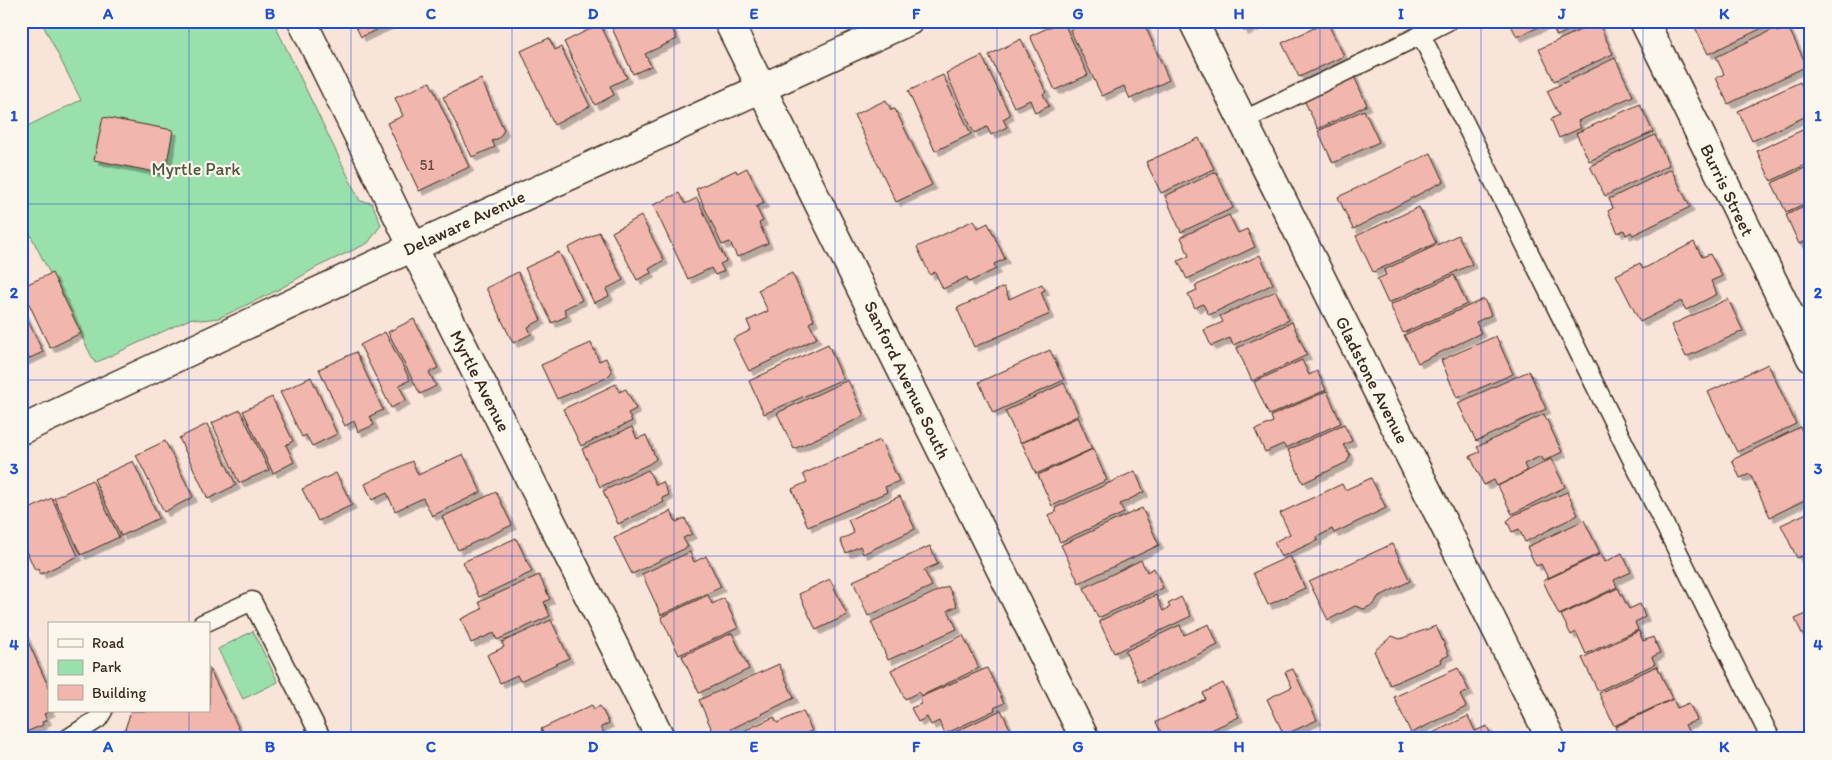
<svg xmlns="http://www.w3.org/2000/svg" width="1832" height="760" viewBox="0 0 1832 760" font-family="Itim,sans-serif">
<defs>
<filter id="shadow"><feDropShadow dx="4.5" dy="4.5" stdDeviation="0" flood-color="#0004"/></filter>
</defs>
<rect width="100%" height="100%" fill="#f8e4d9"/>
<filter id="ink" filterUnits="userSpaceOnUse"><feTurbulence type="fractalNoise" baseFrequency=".02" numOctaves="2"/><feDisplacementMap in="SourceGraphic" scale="10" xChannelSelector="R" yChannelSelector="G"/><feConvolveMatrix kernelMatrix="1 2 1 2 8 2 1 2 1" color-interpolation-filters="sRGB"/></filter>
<g filter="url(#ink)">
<g fill="#9ae0ad" stroke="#6a8566">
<path d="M 41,21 L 273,21 L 360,201 L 372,203 L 381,225 L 368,243 L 317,267 L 278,290 L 219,318 L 201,320 L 192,318 L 95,363 L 21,216 L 21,129 L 81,100 Z"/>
<path d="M 253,631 L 278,682 L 243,699 L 218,649 Z"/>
</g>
<g fill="#f1b6ad" stroke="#3b2a1e" filter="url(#shadow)">
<path d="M 353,21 L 396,21 L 361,37 Z"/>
<path d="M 620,21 L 669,21 L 677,39 L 645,54 L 651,66 L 633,74 L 611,26 Z"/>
<path d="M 1063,21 L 1088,75 L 1055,90 L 1030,36 Z"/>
<path d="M 1086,21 L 1143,21 L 1169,80 L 1130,99 L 1124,86 L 1102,96 L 1070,30 Z"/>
<path d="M 1239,21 L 1265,21 L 1244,31 Z"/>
<path d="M 1509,21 L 1584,21 L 1584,23 L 1557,36 L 1550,22 L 1517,37 Z"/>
<path d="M 1692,21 L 1777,21 L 1708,54 Z"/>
<path d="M 1327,22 L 1344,56 L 1299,77 L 1282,43 Z"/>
<path d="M 1598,22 L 1613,54 L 1554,81 L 1539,49 Z"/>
<path d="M 600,24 L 627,78 L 610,86 L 614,95 L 595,105 L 564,42 Z"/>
<path d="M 1788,27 L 1807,66 L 1728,104 L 1716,78 L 1724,74 L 1716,57 L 1776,28 L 1777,32 Z"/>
<path d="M 549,38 L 555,50 L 561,47 L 590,106 L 554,125 L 521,51 Z"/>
<path d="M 1021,39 L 1046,92 L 1043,94 L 1049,106 L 1035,113 L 1030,100 L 1014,107 L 989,55 Z"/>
<path d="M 982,56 L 1010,115 L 1003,119 L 1007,127 L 991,135 L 987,127 L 974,133 L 946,73 Z"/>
<path d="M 1615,58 L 1633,96 L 1578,121 L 1581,128 L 1559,138 L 1551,119 L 1559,115 L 1547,91 Z"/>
<path d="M 1353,74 L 1367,105 L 1318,129 L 1303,98 Z"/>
<path d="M 943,75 L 971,134 L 935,151 L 908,91 Z"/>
<path d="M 481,79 L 504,130 L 499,138 L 492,141 L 495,147 L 472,157 L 443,97 Z"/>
<path d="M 430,82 L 469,167 L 419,191 L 387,123 L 403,116 L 395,98 Z"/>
<path d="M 1800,82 L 1811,105 L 1811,114 L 1752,141 L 1738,111 Z"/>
<path d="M 886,100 L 891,110 L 895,109 L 932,185 L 896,202 L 854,115 Z"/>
<path d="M 1640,104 L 1653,132 L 1589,161 L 1576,133 Z"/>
<path d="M 1364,110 L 1379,142 L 1333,163 L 1318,131 Z"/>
<path d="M 103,117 L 173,130 L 165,174 L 94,160 Z"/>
<path d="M 1811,126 L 1811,162 L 1771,181 L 1757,151 Z"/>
<path d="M 1655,135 L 1669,165 L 1605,196 L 1590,166 Z"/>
<path d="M 1199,138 L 1214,169 L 1161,193 L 1146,162 Z"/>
<path d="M 1431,153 L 1444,181 L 1353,229 L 1338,197 Z"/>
<path d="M 1811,165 L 1811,201 L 1786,212 L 1772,183 Z"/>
<path d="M 747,168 L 764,203 L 756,207 L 763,221 L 759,223 L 768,243 L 737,257 L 730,242 L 722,245 L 696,189 L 736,170 L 737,173 Z"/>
<path d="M 1671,169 L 1690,207 L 1633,235 L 1631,232 L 1626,235 L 1624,230 L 1618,233 L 1608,211 L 1613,208 L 1609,199 Z"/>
<path d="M 1216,172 L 1233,208 L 1181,232 L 1165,196 Z"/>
<path d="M 679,193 L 685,204 L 697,198 L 726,261 L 720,264 L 724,271 L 715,275 L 711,268 L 688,279 L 653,205 Z"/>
<path d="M 1811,204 L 1811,239 L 1799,244 L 1786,215 Z"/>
<path d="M 1419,207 L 1436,243 L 1373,272 L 1356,236 Z"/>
<path d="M 1229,215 L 1238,233 L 1247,229 L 1255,247 L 1187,279 L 1178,261 L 1189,256 L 1181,237 Z"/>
<path d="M 641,216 L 664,260 L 649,269 L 651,273 L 637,280 L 612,232 Z"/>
<path d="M 974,220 L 978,228 L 988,223 L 1005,259 L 994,264 L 996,269 L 969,282 L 967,277 L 943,289 L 935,272 L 930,275 L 917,247 Z"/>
<path d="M 599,232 L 623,280 L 606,289 L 609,296 L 594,303 L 568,248 Z"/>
<path d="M 1458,235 L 1472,264 L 1388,303 L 1377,279 L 1386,275 L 1384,270 Z"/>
<path d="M 1694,242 L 1702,257 L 1710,254 L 1722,276 L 1711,281 L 1717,294 L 1686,310 L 1681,301 L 1640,322 L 1616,275 L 1640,263 L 1643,269 Z"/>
<path d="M 559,252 L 582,300 L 564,309 L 567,316 L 552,323 L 525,268 Z"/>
<path d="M 1260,255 L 1273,284 L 1209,315 L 1203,304 L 1195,308 L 1188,294 L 1197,290 L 1195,286 Z"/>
<path d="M 518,272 L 541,320 L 528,327 L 531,334 L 513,343 L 486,288 Z"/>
<path d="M 52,273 L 81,333 L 50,348 L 21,287 Z"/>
<path d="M 792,273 L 814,320 L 809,323 L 817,338 L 749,371 L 733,339 L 751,330 L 747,321 L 768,311 L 758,290 Z"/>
<path d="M 1454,275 L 1467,304 L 1403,333 L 1390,305 Z"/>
<path d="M 1042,284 L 1045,290 L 1041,292 L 1050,314 L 974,347 L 957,308 L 1004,287 L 1009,299 Z"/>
<path d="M 1276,291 L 1289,320 L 1233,345 L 1230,338 L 1211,346 L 1204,330 L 1223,322 L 1220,316 Z"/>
<path d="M 1484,299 L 1491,315 L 1476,322 L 1481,333 L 1418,363 L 1404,335 Z"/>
<path d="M 1728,299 L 1743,331 L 1686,357 L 1671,325 Z"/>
<path d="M 21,306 L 43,352 L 21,362 Z"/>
<path d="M 414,319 L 438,368 L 429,372 L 436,386 L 420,394 L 388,332 Z"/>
<path d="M 1292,322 L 1307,355 L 1252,381 L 1237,348 Z"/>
<path d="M 385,332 L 410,380 L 399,385 L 406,400 L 391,408 L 360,345 Z"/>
<path d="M 1496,336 L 1513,374 L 1457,398 L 1441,360 Z"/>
<path d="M 591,343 L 599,361 L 606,358 L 612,372 L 606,378 L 557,399 L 541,365 Z"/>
<path d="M 828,344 L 843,379 L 764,414 L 749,381 Z"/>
<path d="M 1050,350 L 1064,380 L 993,413 L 979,382 Z"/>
<path d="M 356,352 L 383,410 L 370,416 L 374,425 L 358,432 L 354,421 L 345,426 L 319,369 Z"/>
<path d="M 1302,360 L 1309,375 L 1317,371 L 1326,390 L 1269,415 L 1254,382 Z"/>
<path d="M 1768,364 L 1796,424 L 1737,452 L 1708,392 Z"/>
<path d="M 1529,371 L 1546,409 L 1476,441 L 1458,403 Z"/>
<path d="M 311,377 L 337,434 L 312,446 L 306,435 L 302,437 L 280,392 Z"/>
<path d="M 848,380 L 864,416 L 794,449 L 777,413 Z"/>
<path d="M 1064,383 L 1079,415 L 1020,443 L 1005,411 Z"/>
<path d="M 616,384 L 619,392 L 626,389 L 636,409 L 628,413 L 632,421 L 581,446 L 563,409 Z"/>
<path d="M 1327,391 L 1341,423 L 1286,448 L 1283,444 L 1265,452 L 1255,430 L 1273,422 L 1271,416 Z"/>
<path d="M 272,397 L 293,441 L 286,445 L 294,462 L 273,473 L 243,411 Z"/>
<path d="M 240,410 L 269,470 L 239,483 L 212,423 Z"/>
<path d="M 1544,414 L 1562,452 L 1544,461 L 1541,456 L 1524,464 L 1527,471 L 1497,486 L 1494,480 L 1484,485 L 1470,456 L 1480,452 L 1477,447 Z"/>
<path d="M 1078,417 L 1092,449 L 1036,474 L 1022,443 Z"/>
<path d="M 207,424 L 236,485 L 208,499 L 179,438 Z"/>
<path d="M 1344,424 L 1352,441 L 1343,445 L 1350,455 L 1347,462 L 1303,483 L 1288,450 Z"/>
<path d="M 632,427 L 637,439 L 646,435 L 656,459 L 649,464 L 600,487 L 582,449 Z"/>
<path d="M 1800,427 L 1811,449 L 1811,497 L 1770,517 L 1750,474 L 1740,478 L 1732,460 Z"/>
<path d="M 880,440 L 899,481 L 885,487 L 887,492 L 808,527 L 792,489 L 807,482 L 803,474 Z"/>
<path d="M 165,441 L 193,497 L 164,512 L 136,455 Z"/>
<path d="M 1093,449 L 1107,480 L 1052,506 L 1038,475 Z"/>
<path d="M 463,454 L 481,492 L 432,516 L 423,498 L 395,511 L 387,493 L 372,500 L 365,484 L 412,461 L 418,475 Z"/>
<path d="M 1551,459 L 1565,487 L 1512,514 L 1498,486 Z"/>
<path d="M 133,461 L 159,518 L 121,536 L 94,479 Z"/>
<path d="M 648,470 L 656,485 L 663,482 L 669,495 L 662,498 L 664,502 L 618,524 L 603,491 Z"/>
<path d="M 1135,471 L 1144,492 L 1120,504 L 1124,513 L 1060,542 L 1048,515 L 1056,512 L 1055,508 Z"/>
<path d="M 336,473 L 352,505 L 318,521 L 302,489 Z"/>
<path d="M 1371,478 L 1386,508 L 1334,533 L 1332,529 L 1317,537 L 1318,540 L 1281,557 L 1274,542 L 1290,534 L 1280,513 L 1342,484 L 1345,490 Z"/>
<path d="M 92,480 L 119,537 L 81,555 L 54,498 Z"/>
<path d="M 496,492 L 512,525 L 458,550 L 442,517 Z"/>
<path d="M 1567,492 L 1578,515 L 1525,542 L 1519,529 L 1512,532 L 1507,521 L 1514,515 Z"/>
<path d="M 900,496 L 915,529 L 863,554 L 860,546 L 846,553 L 840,540 L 854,533 L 848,520 Z"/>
<path d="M 52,498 L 78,556 L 41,574 L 38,568 L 35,570 L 26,550 L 21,552 L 21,513 Z"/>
<path d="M 1142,508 L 1159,545 L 1079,583 L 1061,545 Z"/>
<path d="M 671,511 L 676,522 L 685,518 L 692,534 L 683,538 L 688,547 L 632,574 L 614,538 Z"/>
<path d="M 1811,511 L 1811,552 L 1797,558 L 1781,525 Z"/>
<path d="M 1584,520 L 1600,553 L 1548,578 L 1541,564 L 1536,566 L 1527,547 Z"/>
<path d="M 516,538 L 532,572 L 479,597 L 463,562 Z"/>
<path d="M 1392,544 L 1410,581 L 1378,597 L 1374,604 L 1364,609 L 1355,606 L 1328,620 L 1309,582 Z"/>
<path d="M 930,546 L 938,564 L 924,570 L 932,586 L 868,616 L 853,581 Z"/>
<path d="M 690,552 L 694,562 L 706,556 L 721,587 L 661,615 L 642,574 Z"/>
<path d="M 1622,553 L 1631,572 L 1614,580 L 1617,587 L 1559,615 L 1543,581 L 1601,554 L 1605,562 Z"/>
<path d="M 1290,556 L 1305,588 L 1268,605 L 1253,573 Z"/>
<path d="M 1141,560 L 1147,572 L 1154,568 L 1163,588 L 1098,618 L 1084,588 Z"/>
<path d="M 1811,563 L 1811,582 L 1803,566 Z"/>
<path d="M 539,575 L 550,599 L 544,602 L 550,616 L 497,640 L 494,633 L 471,643 L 461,619 L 482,609 L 479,602 Z"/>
<path d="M 830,579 L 847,615 L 816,630 L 799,594 Z"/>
<path d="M 948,586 L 957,606 L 948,610 L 957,629 L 888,660 L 871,622 Z"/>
<path d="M 1618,588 L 1629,609 L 1640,604 L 1645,617 L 1635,622 L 1638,630 L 1586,654 L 1576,632 L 1571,635 L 1561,615 Z"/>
<path d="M 708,595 L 712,604 L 724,598 L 738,628 L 679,655 L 661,617 Z"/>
<path d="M 1156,595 L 1163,611 L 1170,607 L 1168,604 L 1181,597 L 1191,616 L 1114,653 L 1099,621 Z"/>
<path d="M 1811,612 L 1811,647 L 1809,648 L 1795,619 Z"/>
<path d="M 551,620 L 569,658 L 520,681 L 517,675 L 500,683 L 487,655 L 504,647 L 502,642 Z"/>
<path d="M 1209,624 L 1218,645 L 1139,682 L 1125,651 L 1180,625 L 1184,635 Z"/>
<path d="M 21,626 L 49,688 L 49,711 L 51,711 L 44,714 L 47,720 L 42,722 L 43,725 L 21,734 Z"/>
<path d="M 1436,626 L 1449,655 L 1441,659 L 1442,662 L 1390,685 L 1374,651 L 1392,636 L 1400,639 Z"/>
<path d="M 1639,631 L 1643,641 L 1653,637 L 1660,653 L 1652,657 L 1655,664 L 1598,691 L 1582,658 Z"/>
<path d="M 732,633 L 749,669 L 699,693 L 682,656 Z"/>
<path d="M 963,635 L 979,668 L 921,696 L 919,692 L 905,699 L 891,670 Z"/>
<path d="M 779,664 L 794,698 L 715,737 L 699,700 Z"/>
<path d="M 1657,666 L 1672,699 L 1614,726 L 1599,693 Z"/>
<path d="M 209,668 L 244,739 L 110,739 L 124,732 L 131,711 L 209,711 Z"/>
<path d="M 987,668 L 1004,703 L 994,708 L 995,710 L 945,734 L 939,721 L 931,725 L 927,717 L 918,722 L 911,708 L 921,704 L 920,700 L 925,695 Z"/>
<path d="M 1458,668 L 1469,691 L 1460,695 L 1466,707 L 1411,733 L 1394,697 Z"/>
<path d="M 1293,669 L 1317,720 L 1284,735 L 1267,699 L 1292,687 L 1285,672 Z"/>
<path d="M 1223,683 L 1239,717 L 1192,739 L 1164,739 L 1156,722 L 1205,699 L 1203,693 Z"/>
<path d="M 1673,699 L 1677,708 L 1689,703 L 1697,720 L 1685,725 L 1689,733 L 1676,739 L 1621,739 L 1615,727 Z"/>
<path d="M 592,705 L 594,709 L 600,706 L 609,723 L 601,727 L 607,739 L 534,739 L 543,733 L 541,729 Z"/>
<path d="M 1001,710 L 1015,739 L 953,739 L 951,734 Z"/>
<path d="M 803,711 L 812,731 L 806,733 L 809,739 L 728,738 L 774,717 L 777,723 Z"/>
<path d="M 1468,716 L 1475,731 L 1487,726 L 1493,739 L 1420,739 Z"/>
</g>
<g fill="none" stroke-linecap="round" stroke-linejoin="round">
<g stroke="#3b2a1e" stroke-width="21">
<g id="service">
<path d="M 1448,21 L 1421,35 L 1771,739"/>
<path d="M 1242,121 L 1421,35"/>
<path d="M 202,624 L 252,601 L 322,739"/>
<path d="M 67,739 L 98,719 L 103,711"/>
</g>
</g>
<g stroke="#3b2a1e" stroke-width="31">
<g id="minor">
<path d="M 302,21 L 413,247 L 661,739"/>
<path d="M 728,21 L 1085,739"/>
<path d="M 1193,21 L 1551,739"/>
<path d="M 1644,21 L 1811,358"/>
</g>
</g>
<g stroke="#3b2a1e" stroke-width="31">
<path id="tertiary" d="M 21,430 L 413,247 L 909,21"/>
</g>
<use href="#service" stroke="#fbf7ec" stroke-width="18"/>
<use href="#minor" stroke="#fbf7ec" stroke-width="28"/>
<use href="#tertiary" stroke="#fbf7ec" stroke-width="28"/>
</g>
</g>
<path fill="none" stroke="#1d4ed8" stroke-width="1" stroke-opacity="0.55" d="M 189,21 L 189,624M 351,21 L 351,739M 512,21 L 512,739M 674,21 L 674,739M 835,21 L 835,739M 997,21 L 997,739M 1158,21 L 1158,739M 1320,21 L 1320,739M 1481,21 L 1481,739M 1643,21 L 1643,739M 21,204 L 1811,204M 21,380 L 1811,380M 21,556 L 1811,556M 189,711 L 189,739"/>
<g text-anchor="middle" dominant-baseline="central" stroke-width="4.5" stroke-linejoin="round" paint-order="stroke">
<g font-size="15" fill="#684d42">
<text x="427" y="165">51</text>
</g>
<g font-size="18" fill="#535842" stroke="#fbf7ec">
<text x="196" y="169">Myrtle Park</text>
</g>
<g font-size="18" fill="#3b2a1e" stroke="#fbf7ec">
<text transform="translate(1727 190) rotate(64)">Burris Street</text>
<text transform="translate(464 223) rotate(-25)">Delaware Avenue</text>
<text transform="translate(907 380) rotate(64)">Sanford Avenue South</text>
<text transform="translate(1372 380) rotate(63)">Gladstone Avenue</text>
<text transform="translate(480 381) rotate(63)">Myrtle Avenue</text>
</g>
</g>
<rect width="1832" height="760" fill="none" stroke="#fbf7ec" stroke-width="55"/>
<rect x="48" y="622" width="162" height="90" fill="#fbf7ec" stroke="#aea59a"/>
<rect x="58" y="639" width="25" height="8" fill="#fbf7ec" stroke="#aea59a"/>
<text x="92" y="648" font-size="15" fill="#3b2a1e">Road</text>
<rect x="58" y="660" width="25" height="15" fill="#9ae0ad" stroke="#aea59a"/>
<text x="92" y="672" font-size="15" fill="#3b2a1e">Park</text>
<rect x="58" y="685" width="25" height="15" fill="#f1b6ad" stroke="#aea59a"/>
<text x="92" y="698" font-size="15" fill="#3b2a1e">Building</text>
<rect x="28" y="28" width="1776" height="704" fill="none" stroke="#1d4ed8" stroke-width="2"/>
<g font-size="16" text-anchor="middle" font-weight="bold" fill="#1d4ed8">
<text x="108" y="19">A</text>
<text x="270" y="19">B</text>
<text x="431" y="19">C</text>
<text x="593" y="19">D</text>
<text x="754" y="19">E</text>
<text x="916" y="19">F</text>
<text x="1078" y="19">G</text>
<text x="1239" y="19">H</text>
<text x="1401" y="19">I</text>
<text x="1562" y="19">J</text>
<text x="1724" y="19">K</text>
<text x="14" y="121">1</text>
<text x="1818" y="121">1</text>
<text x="14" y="298">2</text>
<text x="1818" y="298">2</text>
<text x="14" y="474">3</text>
<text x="1818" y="474">3</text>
<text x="14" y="650">4</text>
<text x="1818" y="650">4</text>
<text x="108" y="752">A</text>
<text x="270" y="752">B</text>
<text x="431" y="752">C</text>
<text x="593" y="752">D</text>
<text x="754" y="752">E</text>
<text x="916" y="752">F</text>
<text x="1078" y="752">G</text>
<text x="1239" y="752">H</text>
<text x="1401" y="752">I</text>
<text x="1562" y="752">J</text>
<text x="1724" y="752">K</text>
</g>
</svg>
